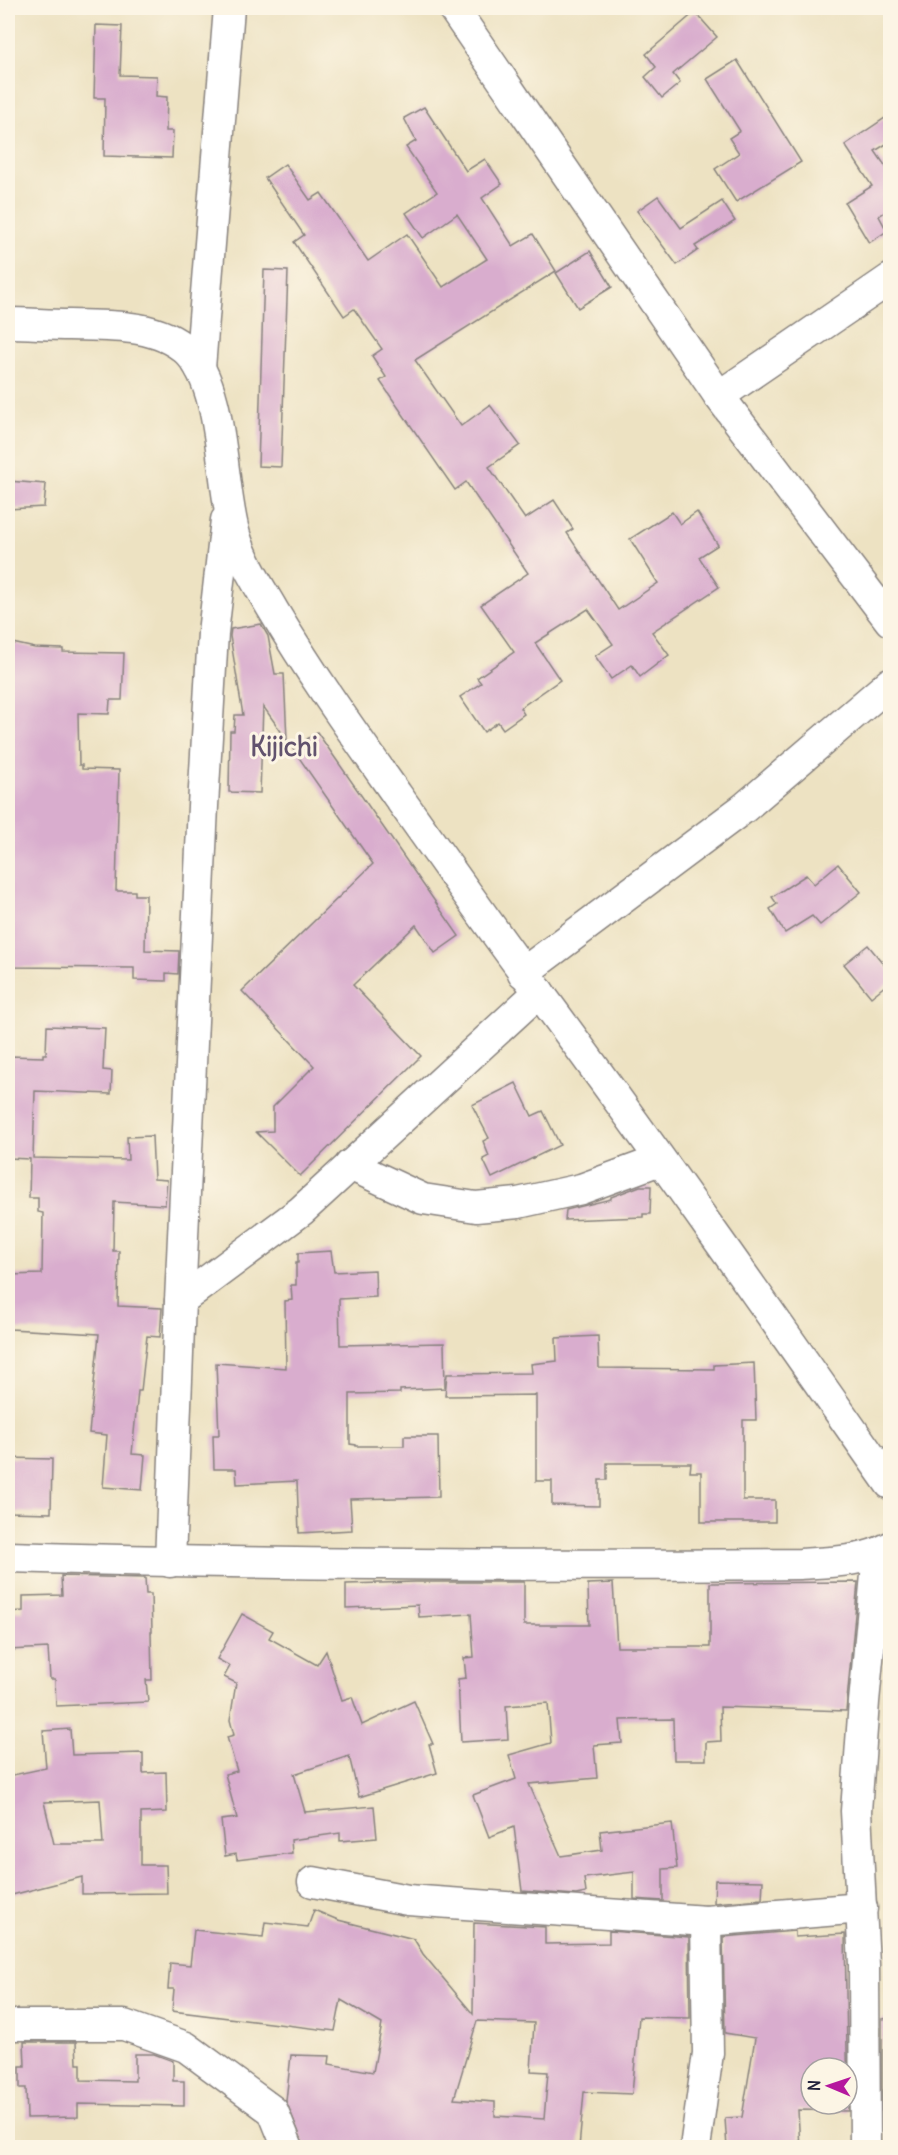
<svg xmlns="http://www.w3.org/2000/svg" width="898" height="2155" viewBox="0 0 898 2155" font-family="Delius,sans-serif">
<rect width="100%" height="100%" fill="#fcf5e5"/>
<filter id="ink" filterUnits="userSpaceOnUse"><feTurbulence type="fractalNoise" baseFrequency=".0167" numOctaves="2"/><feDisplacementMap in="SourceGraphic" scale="12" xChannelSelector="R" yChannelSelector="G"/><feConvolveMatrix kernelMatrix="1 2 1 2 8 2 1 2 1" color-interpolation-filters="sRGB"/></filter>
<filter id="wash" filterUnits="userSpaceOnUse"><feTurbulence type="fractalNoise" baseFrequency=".008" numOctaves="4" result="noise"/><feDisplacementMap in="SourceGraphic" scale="24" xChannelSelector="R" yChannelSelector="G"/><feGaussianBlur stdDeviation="1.35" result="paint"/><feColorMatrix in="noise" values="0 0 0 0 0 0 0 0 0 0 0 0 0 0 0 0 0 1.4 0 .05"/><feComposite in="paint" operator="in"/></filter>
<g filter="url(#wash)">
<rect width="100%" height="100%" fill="#ede2c2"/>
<g id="blocks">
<g fill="#d9adce" fill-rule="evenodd">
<path d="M 695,12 L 717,37 L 673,74 L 680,83 L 662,98 L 645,77 L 656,67 L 646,54 Z"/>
<path d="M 96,25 L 122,26 L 120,75 L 157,76 L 156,96 L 167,97 L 166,131 L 173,131 L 172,158 L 104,156 L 105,98 L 94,98 Z"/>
<path d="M 737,60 L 801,162 L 736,202 L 715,169 L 739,153 L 729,138 L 740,131 L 707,79 Z"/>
<path d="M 424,107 L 466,171 L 485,159 L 502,184 L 482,198 L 513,246 L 533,234 L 556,271 L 415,360 L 461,426 L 490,405 L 520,445 L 489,467 L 525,519 L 554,500 L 573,529 L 567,533 L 618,610 L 658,583 L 630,539 L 672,512 L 680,524 L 697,512 L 718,545 L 699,557 L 719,587 L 652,632 L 669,655 L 640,677 L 632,665 L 611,679 L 595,656 L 613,644 L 588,609 L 535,643 L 560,680 L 520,708 L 524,714 L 503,729 L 498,722 L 484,732 L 460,697 L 481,683 L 477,678 L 514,652 L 481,605 L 528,573 L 466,482 L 455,490 L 380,381 L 386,377 L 372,356 L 382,349 L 354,309 L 344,316 L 294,242 L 304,235 L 265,178 L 285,164 L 310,200 L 321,193 L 368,261 L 407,234 L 443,287 L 487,259 L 457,214 L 423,238 L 406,213 L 437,192 L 406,147 L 416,141 L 404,118 Z"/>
<path d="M 891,114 L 891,141 L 875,151 L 891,174 L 891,213 L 888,210 L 879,216 L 887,231 L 869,243 L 845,203 L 872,186 L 845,145 Z"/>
<path d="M 658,196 L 681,228 L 722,201 L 735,221 L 695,246 L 698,250 L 677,265 L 637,211 Z"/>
<path d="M 590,251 L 612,287 L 578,308 L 556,273 Z"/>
<path d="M 264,270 L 288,271 L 281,467 L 258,466 Z"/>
<path d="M 8,481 L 46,484 L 44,507 L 8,509 Z"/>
<path d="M 261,624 L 268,636 L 275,674 L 284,674 L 287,740 L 263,706 L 260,793 L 229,792 L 230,731 L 234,731 L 235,715 L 243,715 L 230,636 L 231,629 Z"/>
<path d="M 8,642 L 35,648 L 63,649 L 63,652 L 124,653 L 122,700 L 110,700 L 109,714 L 78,713 L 79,765 L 82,765 L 82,769 L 119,770 L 116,891 L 135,891 L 135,895 L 146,895 L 145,950 L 179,951 L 178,974 L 166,973 L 166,981 L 134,980 L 134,968 L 8,967 Z"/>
<path d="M 317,732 L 459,936 L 435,953 L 416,925 L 353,985 L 421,1056 L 300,1176 L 256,1132 L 273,1131 L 273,1107 L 314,1066 L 242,991 L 373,864 L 293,749 Z"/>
<path d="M 838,864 L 861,892 L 820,925 L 812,916 L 785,933 L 770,909 L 777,904 L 772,897 L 806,875 L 814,884 Z"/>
<path d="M 868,945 L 891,973 L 891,981 L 871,997 L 844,964 Z"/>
<path d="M 47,1026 L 105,1028 L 103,1070 L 112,1071 L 111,1094 L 35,1091 L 33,1158 L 128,1160 L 127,1137 L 152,1136 L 154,1179 L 167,1180 L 165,1205 L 114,1202 L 113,1251 L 119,1251 L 118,1306 L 162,1308 L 160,1337 L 147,1336 L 141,1391 L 138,1391 L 132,1454 L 145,1455 L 142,1490 L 103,1487 L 107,1435 L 89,1433 L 99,1334 L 10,1329 L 11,1307 L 8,1307 L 8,1275 L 42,1274 L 43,1213 L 38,1212 L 38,1198 L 29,1198 L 30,1159 L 8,1158 L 8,1056 L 43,1057 L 43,1054 L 46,1054 Z"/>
<path d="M 516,1083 L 532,1116 L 543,1111 L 560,1145 L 492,1178 L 483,1159 L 489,1156 L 483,1141 L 489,1138 L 472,1105 Z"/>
<path d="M 640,1186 L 651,1186 L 650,1214 L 643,1214 L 643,1217 L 565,1220 L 566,1210 L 611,1199 L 611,1197 Z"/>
<path d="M 331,1251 L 334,1272 L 375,1270 L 376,1297 L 339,1299 L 340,1345 L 444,1343 L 445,1388 L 400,1390 L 400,1393 L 350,1394 L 350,1444 L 356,1445 L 356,1446 L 404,1446 L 404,1436 L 438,1436 L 439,1497 L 350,1499 L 352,1530 L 299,1533 L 297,1481 L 237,1484 L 236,1469 L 214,1469 L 213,1435 L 219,1435 L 216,1363 L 286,1368 L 285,1301 L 292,1300 L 291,1285 L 296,1285 L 296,1263 L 298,1263 L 298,1253 Z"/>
<path d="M 598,1336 L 599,1368 L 714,1369 L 714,1365 L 754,1363 L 756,1420 L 743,1420 L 743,1500 L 775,1500 L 775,1522 L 701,1522 L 701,1472 L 690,1472 L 691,1463 L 607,1463 L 607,1480 L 599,1480 L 599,1506 L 552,1505 L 552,1481 L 536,1481 L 536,1395 L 445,1396 L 447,1374 L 532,1373 L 531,1364 L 557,1361 L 556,1338 Z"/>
<path d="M 8,1458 L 52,1459 L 51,1513 L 8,1512 Z"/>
<path d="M 61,1576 L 145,1578 L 146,1594 L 151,1594 L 152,1632 L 151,1632 L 152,1680 L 146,1680 L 148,1702 L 56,1706 L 55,1679 L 50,1679 L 48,1648 L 8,1650 L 8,1612 L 23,1611 L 23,1596 L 62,1595 Z"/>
<path d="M 415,1582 L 524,1582 L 524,1625 L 589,1625 L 588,1584 L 613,1583 L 617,1647 L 710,1647 L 710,1583 L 858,1582 L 846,1711 L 720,1707 L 721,1741 L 706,1742 L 706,1760 L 674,1760 L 673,1719 L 620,1720 L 622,1743 L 594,1745 L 597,1778 L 529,1784 L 561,1856 L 602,1850 L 600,1831 L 672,1823 L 677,1868 L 663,1869 L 663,1901 L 634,1899 L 634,1872 L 584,1878 L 586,1893 L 576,1895 L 522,1891 L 514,1827 L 489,1837 L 473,1795 L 516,1779 L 509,1755 L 551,1743 L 548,1703 L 506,1706 L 508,1739 L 461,1742 L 458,1679 L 466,1678 L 464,1658 L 474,1657 L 471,1614 L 419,1617 L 418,1605 L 346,1608 L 346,1584 Z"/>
<path d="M 242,1614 L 273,1631 L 269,1638 L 317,1665 L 326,1651 L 342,1700 L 352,1697 L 362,1725 L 414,1701 L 433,1744 L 429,1744 L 437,1773 L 359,1797 L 349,1756 L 294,1774 L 305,1812 L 374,1806 L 377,1838 L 340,1841 L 340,1833 L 291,1840 L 292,1853 L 237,1860 L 236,1854 L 225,1856 L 221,1820 L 237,1818 L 225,1774 L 237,1771 L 227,1737 L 234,1735 L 230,1720 L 236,1683 L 224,1677 L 230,1666 L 217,1659 Z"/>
<path d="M 70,1729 L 72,1755 L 143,1753 L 143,1773 L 166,1772 L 167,1812 L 141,1813 L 141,1865 L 166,1865 L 167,1893 L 82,1894 L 82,1877 L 8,1896 L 8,1776 L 46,1768 L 43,1731 ZM 100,1800 L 103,1844 L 54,1844 L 44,1802 Z"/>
<path d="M 715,1880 L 763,1881 L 762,1899 L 714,1903 Z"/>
<path d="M 314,1910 L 338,1920 L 414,1939 L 423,1954 L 473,2014 L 474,1923 L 545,1927 L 545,1944 L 609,1943 L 609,1931 L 689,1937 L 690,2018 L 639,2017 L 632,2094 L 584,2092 L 579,2148 L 305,2148 L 286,2101 L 291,2055 L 330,2056 L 329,2064 L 373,2072 L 382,2024 L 341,2000 L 335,2031 L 172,2011 L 174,1989 L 168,1989 L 170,1963 L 190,1965 L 194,1930 L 263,1937 L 265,1922 L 308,1927 ZM 477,2021 L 534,2023 L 531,2071 L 548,2072 L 544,2119 L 495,2116 L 495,2102 L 454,2099 Z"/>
<path d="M 795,1931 L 795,1937 L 845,1934 L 848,2111 L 798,2110 L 800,2148 L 727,2148 L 725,2118 L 742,2117 L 755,2038 L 725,2033 L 723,1937 ZM 811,2068 L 847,2068 L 847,2104 L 811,2104 Z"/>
<path d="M 891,2018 L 891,2111 L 882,2111 L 882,2019 Z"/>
<path d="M 24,2042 L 76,2042 L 77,2064 L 81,2064 L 81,2080 L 135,2081 L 135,2054 L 154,2054 L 173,2061 L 173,2081 L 184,2081 L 184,2106 L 78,2104 L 78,2117 L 27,2118 L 26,2088 L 20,2088 L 20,2066 L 25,2066 Z"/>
</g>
</g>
</g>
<g filter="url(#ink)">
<use href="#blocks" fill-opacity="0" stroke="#88827e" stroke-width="1.5"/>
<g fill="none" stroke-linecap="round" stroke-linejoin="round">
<g stroke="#88827e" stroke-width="33">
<g id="minor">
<path d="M 453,8 L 719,396 L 890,621"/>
<path d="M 8,323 C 28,323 49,325 69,325 C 107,326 157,323 187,351 C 225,387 220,484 235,535 C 243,562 259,586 273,610 C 311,674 354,734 397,795 C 445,862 492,930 541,995 C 660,1156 775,1320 890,1484"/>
<path d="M 200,368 L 229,8"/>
<path d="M 719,396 L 890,279"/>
<path d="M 523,973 L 744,808 L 890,683"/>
<path d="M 350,1165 L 423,1199 L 476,1207 L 518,1203 L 581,1189 L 660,1160"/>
<path d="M 180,1301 L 301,1211 L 539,992"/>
<path d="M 8,1557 C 272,1565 536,1566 800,1564 C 831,1562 863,1562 890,1547"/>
<path d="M 170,1562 L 180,1301 L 203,806 L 213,633 L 226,520"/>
<path d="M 313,1882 L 408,1900 L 706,1921 L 862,1908"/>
<path d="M 8,2025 L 124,2025 L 186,2047 L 273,2111 L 288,2148"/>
<path d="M 695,2148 L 708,2053 L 706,1921"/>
<path d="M 865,2148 L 864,1965 L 856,1811 L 864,1702 L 878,1554"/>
</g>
</g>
<use href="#minor" stroke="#fff" stroke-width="30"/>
</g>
</g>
<g text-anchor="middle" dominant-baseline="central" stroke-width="6" stroke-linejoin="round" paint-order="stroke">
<g font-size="26" font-weight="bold" fill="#62536e" stroke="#fcf5e5">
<text x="284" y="746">Kijichi</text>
</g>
</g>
<rect width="898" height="2155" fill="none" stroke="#fcf5e5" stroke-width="30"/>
<g transform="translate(829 2086) rotate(272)"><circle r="28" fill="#fcf5e5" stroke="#a5a1a1" stroke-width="1.5"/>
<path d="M0-4.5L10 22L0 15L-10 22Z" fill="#b5179e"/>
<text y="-9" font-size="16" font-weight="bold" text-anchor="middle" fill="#22223b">N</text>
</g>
</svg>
